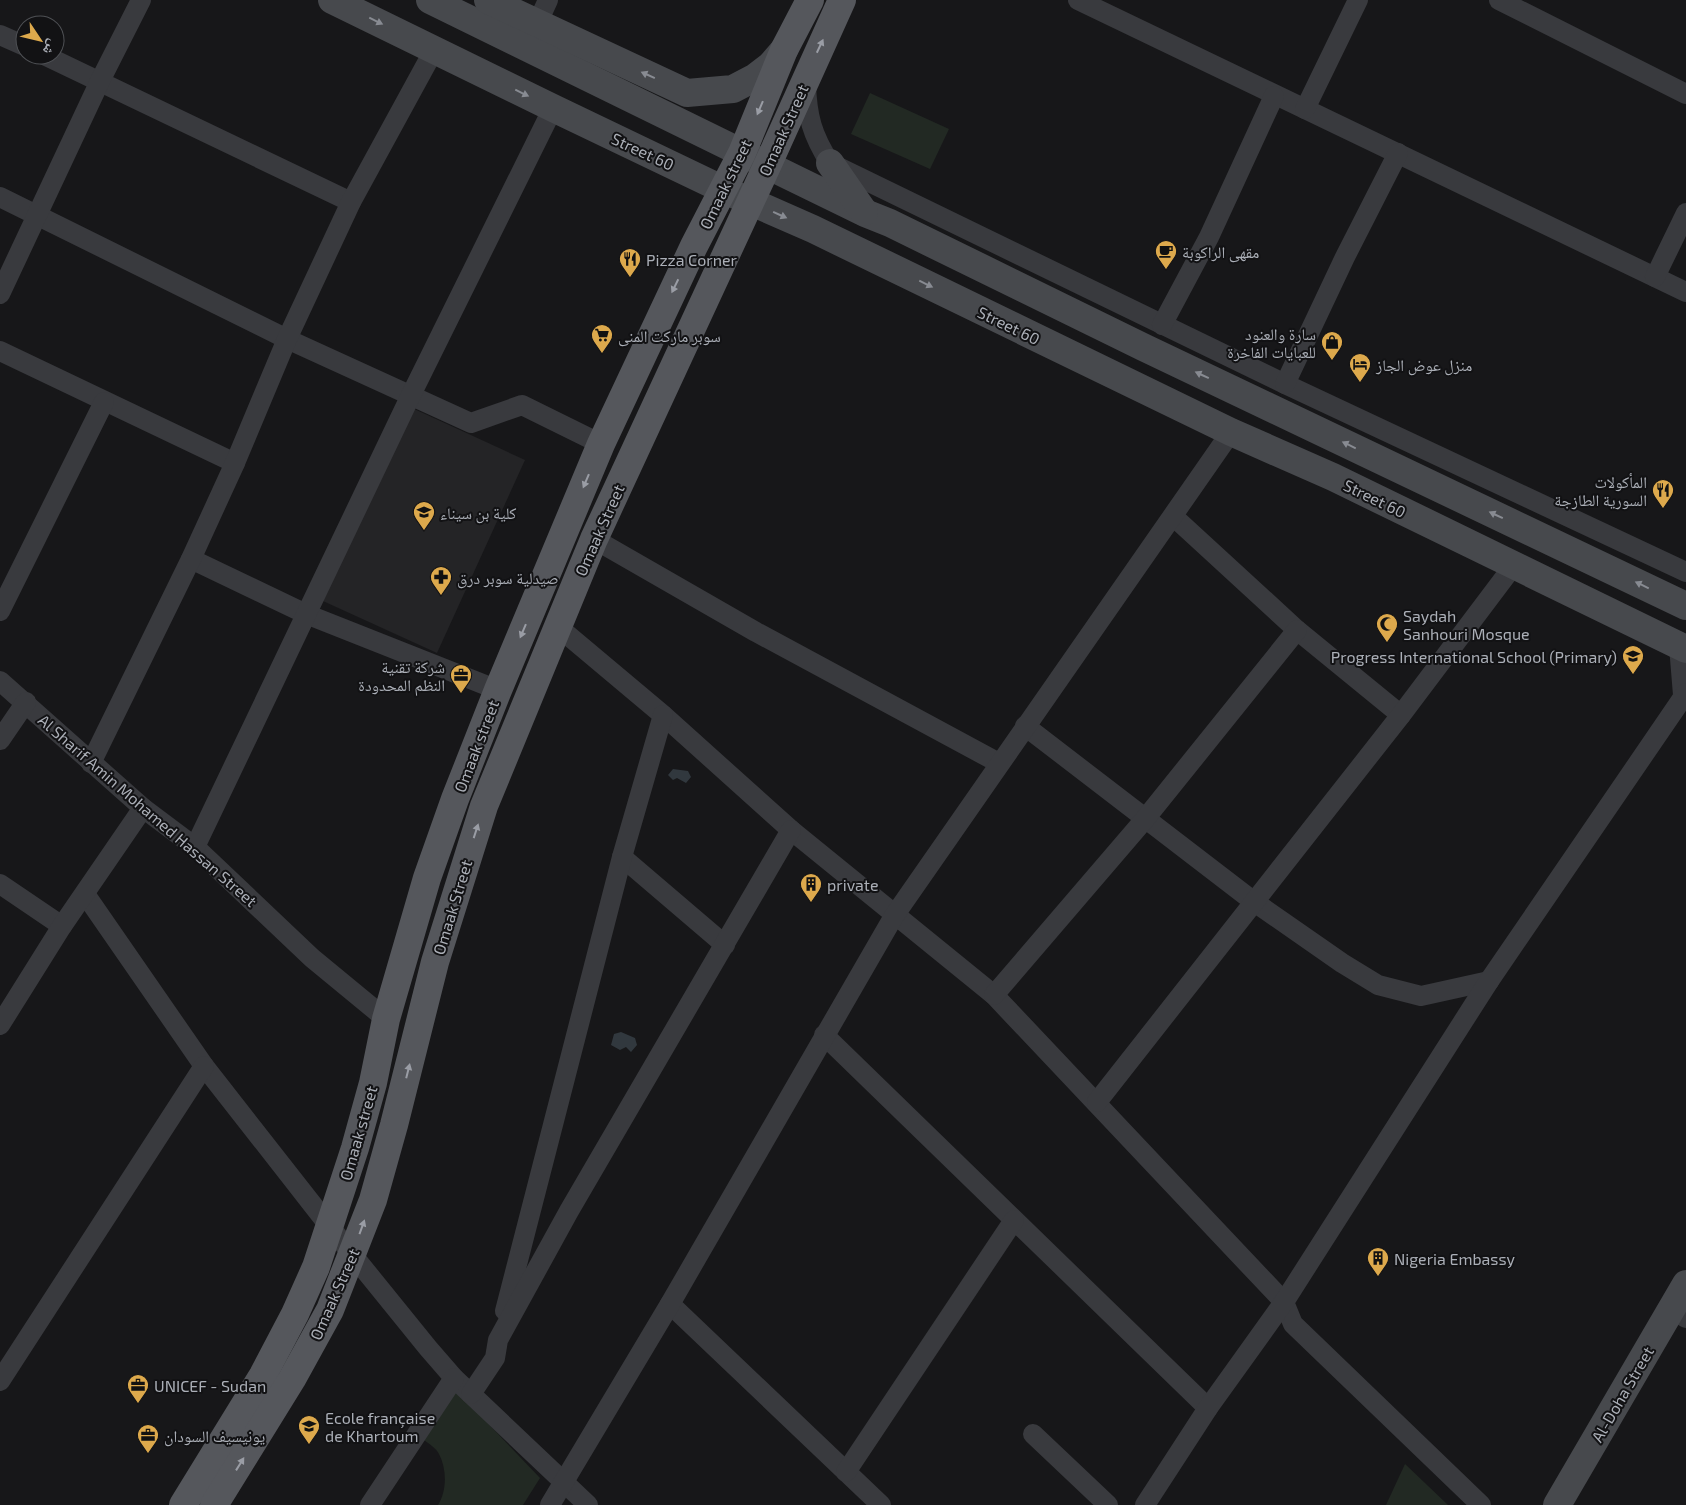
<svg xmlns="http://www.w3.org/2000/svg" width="1686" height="1505" viewBox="0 0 1686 1505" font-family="'Exo 2','Noto Naskh Arabic',sans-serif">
<rect width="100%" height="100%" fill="#171719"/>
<path fill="#242426" d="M 412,408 L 525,460 L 437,653 L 323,601 Z"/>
<g fill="#222923">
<path d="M 870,93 L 949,129 L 930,169 L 851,134 Z"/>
<path d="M 456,1390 L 540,1478 L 523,1505 L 438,1505 C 447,1491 447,1469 439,1454 C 436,1448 429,1444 424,1440 Z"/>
<path d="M 1405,1464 L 1448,1505 L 1386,1505 Z"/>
</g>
<g fill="#31383e">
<path d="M 673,769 L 688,771 L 691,777 L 686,783 L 677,778 L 673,780 L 668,775 Z"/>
<path d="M 621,1032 L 635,1038 L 637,1045 L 631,1052 L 626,1047 L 620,1050 L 611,1045 L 614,1034 Z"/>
</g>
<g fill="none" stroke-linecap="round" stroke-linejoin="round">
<g stroke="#393a3e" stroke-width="20">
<path d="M 1078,0 L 1686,292"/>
<path d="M 1499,0 L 1686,94"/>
<path d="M 537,24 L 548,0"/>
<path d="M 0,35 L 25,46"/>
<path d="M 44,55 L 351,202"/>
<path d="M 806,84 C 807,116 812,135 830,163 L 1285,384 L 1686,572"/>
<path d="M 1305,109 L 1358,0"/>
<path d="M 0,197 L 287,339 L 471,423 L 522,405 L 601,444"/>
<path d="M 1655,277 L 1686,213"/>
<path d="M 0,294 L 100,81 L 141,0"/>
<path d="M 1162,325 L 1209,237 L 1274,96"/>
<path d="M 0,351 L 235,463"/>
<path d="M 1285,384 L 1345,257 L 1398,153"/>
<path d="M 1174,517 L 1297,630 L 1401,715"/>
<path d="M 594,539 L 756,632 L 999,763"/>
<path d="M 191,559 L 306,614 L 498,690"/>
<path d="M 0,611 L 104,402"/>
<path d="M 557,626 L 663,715 L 791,830 L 994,995 L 1284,1302 L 1293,1324 L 1481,1505"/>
<path d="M 1679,646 L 1683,695"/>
<path d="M 0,681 L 143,808 L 195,847 L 312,958 L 386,1019"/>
<path d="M 1025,726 L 1253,901 L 1342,963 L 1378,985 L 1421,996 L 1489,981"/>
<path d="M 0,740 L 26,702"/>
<path d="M 91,763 L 191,559 L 235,463 L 287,339 L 351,202 L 434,50"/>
<path d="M 195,847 L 410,397 L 553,108"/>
<path d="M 622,857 L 725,945"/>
<path d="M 0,884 L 62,926"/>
<path d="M 85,894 L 204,1066 L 330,1227 L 428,1348 L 454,1378 L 588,1505"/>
<path d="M 994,995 L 1145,819 L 1297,630"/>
<path d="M 0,1025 L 62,926 L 143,808"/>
<path d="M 824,1035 L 1208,1408"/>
<path d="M 1097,1102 L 1401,715 L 1514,565"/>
<path d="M 670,1304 L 881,1505"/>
<path d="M 1671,1309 L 1686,1318"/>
<path d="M 505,1311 L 622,857 L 663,715"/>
<path d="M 0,1381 L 204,1066"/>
<path d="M 471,1394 L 495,1358 L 498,1340 L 569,1211 L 791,830"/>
<path d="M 1033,1434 L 1108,1505"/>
<path d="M 846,1472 L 1014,1220"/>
<path d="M 370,1505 L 454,1378"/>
<path d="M 550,1505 L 670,1304 L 894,916 L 1231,432"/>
<path d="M 1145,1505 L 1208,1408 L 1284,1302 L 1489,981 L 1686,693"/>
</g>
<g stroke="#47494d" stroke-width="28">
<path d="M 332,0 L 553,108 L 722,189 L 813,229 L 1231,432 L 1333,477 L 1686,649"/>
<path d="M 430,0 L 865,213 L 890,223 L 1143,347 L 1686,606"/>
<path d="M 488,0 L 687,93 L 733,89 L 754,78 L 771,65 L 784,50"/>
<path d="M 830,163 L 864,212"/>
<path d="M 1557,1505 L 1686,1284"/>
</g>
<g stroke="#55575c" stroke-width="28">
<path d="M 183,1505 L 263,1375 L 295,1314 L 316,1267 L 355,1148 L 373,1083 L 386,1019 L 427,878 L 455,799 L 498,690 L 601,444 L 694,246 L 742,153 L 784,50 L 810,0"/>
<path d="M 214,1505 L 292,1379 L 330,1310 L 373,1200 L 394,1125 L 435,962 L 484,806 L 594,539 L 767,166 L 842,0"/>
</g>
</g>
<defs><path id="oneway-solid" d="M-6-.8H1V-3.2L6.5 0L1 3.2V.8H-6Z" transform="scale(1.25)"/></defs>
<g fill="#888b92">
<use href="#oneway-solid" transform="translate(376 21) rotate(26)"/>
<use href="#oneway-solid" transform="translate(648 75) rotate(-156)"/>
<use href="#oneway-solid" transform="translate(522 93) rotate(26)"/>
<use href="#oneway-solid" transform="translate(780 215) rotate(24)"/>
<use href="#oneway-solid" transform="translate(926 284) rotate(26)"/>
<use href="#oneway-solid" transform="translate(1202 375) rotate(-155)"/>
<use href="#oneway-solid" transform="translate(1349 445) rotate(-154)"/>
<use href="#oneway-solid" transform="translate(1496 515) rotate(-155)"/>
<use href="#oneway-solid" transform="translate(1642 585) rotate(-154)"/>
</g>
<g fill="#9a9da5">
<use href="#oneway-solid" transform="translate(820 46) rotate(-65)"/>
<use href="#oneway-solid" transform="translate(760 108) rotate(113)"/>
<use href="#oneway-solid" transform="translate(675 286) rotate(116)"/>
<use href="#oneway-solid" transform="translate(586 481) rotate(113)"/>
<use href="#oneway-solid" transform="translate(523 631) rotate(113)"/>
<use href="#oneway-solid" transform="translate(476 831) rotate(-72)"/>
<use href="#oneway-solid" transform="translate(408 1071) rotate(-76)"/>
<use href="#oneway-solid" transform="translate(362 1227) rotate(-70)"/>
<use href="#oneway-solid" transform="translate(240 1464) rotate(-58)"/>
</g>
<defs>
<g id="cafe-pin" transform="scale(1.125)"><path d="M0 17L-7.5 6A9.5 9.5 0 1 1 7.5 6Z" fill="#dda94c" stroke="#121214"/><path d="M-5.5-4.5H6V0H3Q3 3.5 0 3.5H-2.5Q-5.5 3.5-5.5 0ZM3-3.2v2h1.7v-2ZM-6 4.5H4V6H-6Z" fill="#111"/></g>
<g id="restaurant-pin" transform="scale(1.125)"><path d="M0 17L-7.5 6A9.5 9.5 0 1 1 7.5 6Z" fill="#dda94c" stroke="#121214"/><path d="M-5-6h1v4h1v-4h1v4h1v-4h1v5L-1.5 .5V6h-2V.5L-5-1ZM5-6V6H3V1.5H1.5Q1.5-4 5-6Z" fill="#111"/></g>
<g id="supermarket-pin" transform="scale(1.125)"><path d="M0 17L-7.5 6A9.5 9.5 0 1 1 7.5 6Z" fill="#dda94c" stroke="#121214"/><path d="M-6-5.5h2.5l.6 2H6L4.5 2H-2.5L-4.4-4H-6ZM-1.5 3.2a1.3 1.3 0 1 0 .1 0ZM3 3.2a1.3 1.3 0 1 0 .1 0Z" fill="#111"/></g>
<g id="shop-pin" transform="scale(1.125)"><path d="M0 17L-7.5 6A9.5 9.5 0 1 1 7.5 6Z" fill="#dda94c" stroke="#121214"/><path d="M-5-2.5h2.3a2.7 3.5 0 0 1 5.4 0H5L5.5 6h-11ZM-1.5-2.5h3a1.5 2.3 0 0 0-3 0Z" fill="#111"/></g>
<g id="hotel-pin" transform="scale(1.125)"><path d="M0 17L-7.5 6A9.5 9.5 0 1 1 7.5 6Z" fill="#dda94c" stroke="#121214"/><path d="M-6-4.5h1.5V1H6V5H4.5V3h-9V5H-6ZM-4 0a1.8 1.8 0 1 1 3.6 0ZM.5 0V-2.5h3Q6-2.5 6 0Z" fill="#111"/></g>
<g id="university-pin" transform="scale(1.125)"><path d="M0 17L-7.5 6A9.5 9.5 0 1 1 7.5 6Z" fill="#dda94c" stroke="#121214"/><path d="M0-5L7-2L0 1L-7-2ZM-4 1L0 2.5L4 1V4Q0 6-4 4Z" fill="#111"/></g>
<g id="pharmacy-pin" transform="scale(1.125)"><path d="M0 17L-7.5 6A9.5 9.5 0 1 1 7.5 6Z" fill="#dda94c" stroke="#121214"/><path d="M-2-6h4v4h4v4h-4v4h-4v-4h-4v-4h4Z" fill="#111"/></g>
<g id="mosque-pin" transform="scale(1.125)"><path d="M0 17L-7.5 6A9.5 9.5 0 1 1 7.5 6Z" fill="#dda94c" stroke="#121214"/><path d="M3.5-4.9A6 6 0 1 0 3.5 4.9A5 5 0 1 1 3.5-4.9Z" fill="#111"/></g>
<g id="school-pin" transform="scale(1.125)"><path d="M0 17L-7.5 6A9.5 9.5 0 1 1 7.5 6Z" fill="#dda94c" stroke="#121214"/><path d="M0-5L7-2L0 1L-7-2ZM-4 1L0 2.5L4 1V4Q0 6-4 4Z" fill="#111"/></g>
<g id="office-pin" transform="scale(1.125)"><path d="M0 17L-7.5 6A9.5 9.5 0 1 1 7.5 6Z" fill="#dda94c" stroke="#121214"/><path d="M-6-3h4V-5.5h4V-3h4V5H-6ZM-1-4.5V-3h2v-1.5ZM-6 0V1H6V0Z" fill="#111"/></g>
<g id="building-pin" transform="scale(1.125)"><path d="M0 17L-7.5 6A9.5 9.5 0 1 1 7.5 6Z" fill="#dda94c" stroke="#121214"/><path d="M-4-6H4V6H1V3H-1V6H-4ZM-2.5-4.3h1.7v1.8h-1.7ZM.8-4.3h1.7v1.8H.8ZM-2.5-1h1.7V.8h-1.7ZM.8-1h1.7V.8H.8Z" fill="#111"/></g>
</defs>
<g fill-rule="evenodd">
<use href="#cafe-pin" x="1166" y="251"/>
<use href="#restaurant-pin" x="630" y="259"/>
<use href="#supermarket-pin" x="602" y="335"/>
<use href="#shop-pin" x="1332" y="342"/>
<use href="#hotel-pin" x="1360" y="364"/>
<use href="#restaurant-pin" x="1663" y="490"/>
<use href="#university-pin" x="424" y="512"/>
<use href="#pharmacy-pin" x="441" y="577"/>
<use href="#mosque-pin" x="1387" y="624"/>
<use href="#school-pin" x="1633" y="656"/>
<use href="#office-pin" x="461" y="675"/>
<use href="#building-pin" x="811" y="884"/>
<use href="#building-pin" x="1378" y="1258"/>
<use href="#office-pin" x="138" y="1385"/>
<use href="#school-pin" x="309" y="1426"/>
<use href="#office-pin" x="148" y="1435"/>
</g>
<g text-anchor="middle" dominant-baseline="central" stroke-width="4" stroke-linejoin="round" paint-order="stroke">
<g font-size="16" fill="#abafb7" stroke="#121214">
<text transform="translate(783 130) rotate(-66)">Omaak Street</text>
<text transform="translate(643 151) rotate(25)">Street 60</text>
<text transform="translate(725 184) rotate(-64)">Omaak street</text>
<text transform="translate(1009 325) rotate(26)">Street 60</text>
<text transform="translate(1375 498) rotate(26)">Street 60</text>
<text transform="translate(599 530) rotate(-66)">Omaak Street</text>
<text transform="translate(476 746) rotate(-69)">Omaak street</text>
<text transform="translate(148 810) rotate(41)">Al Sharif Amin Mohamed Hassan Street</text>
<text transform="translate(452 907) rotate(-73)">Omaak Street</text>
<text transform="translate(358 1133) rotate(-74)">Omaak street</text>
<text transform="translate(334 1294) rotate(-66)">Omaak Street</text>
<text transform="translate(1622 1394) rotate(-60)">Al-Doha Street</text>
</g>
<g font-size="16" fill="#abafb7" stroke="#121214" text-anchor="start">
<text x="1182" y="251">مقهى الراكوبة</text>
<text x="646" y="259">Pizza Corner</text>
<text x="1316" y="333" text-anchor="end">سارة والعنود<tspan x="1316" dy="18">للعبايات الفاخرة</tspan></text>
<text x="618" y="335">سوبر ماركت المنى</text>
<text x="1376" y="364">منزل عوض الجاز</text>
<text x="1647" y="481" text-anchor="end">المأكولات<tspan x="1647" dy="18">السورية الطازجة</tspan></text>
<text x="440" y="512">كلية بن سيناء</text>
<text x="457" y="577">صيدلية سوبر درق</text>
<text x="1403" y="615">Saydah<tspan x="1403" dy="18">Sanhouri Mosque</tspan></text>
<text x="1617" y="656" text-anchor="end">Progress International School (Primary)</text>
<text x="445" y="666" text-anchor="end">شركة تقنية<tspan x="445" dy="18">النظم المحدودة</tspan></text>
<text x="827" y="884">private</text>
<text x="1394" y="1258">Nigeria Embassy</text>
<text x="154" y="1385">UNICEF - Sudan</text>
<text x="325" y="1417">Ecole française<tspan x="325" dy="18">de Khartoum</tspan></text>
<text x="164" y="1435">يونيسيف السودان</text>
</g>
</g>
<g transform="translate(40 40) rotate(125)"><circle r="24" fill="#121214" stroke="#4f5155"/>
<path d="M0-4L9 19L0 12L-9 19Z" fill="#dda94c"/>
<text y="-8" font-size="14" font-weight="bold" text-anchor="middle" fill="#abafb7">ش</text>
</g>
</svg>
